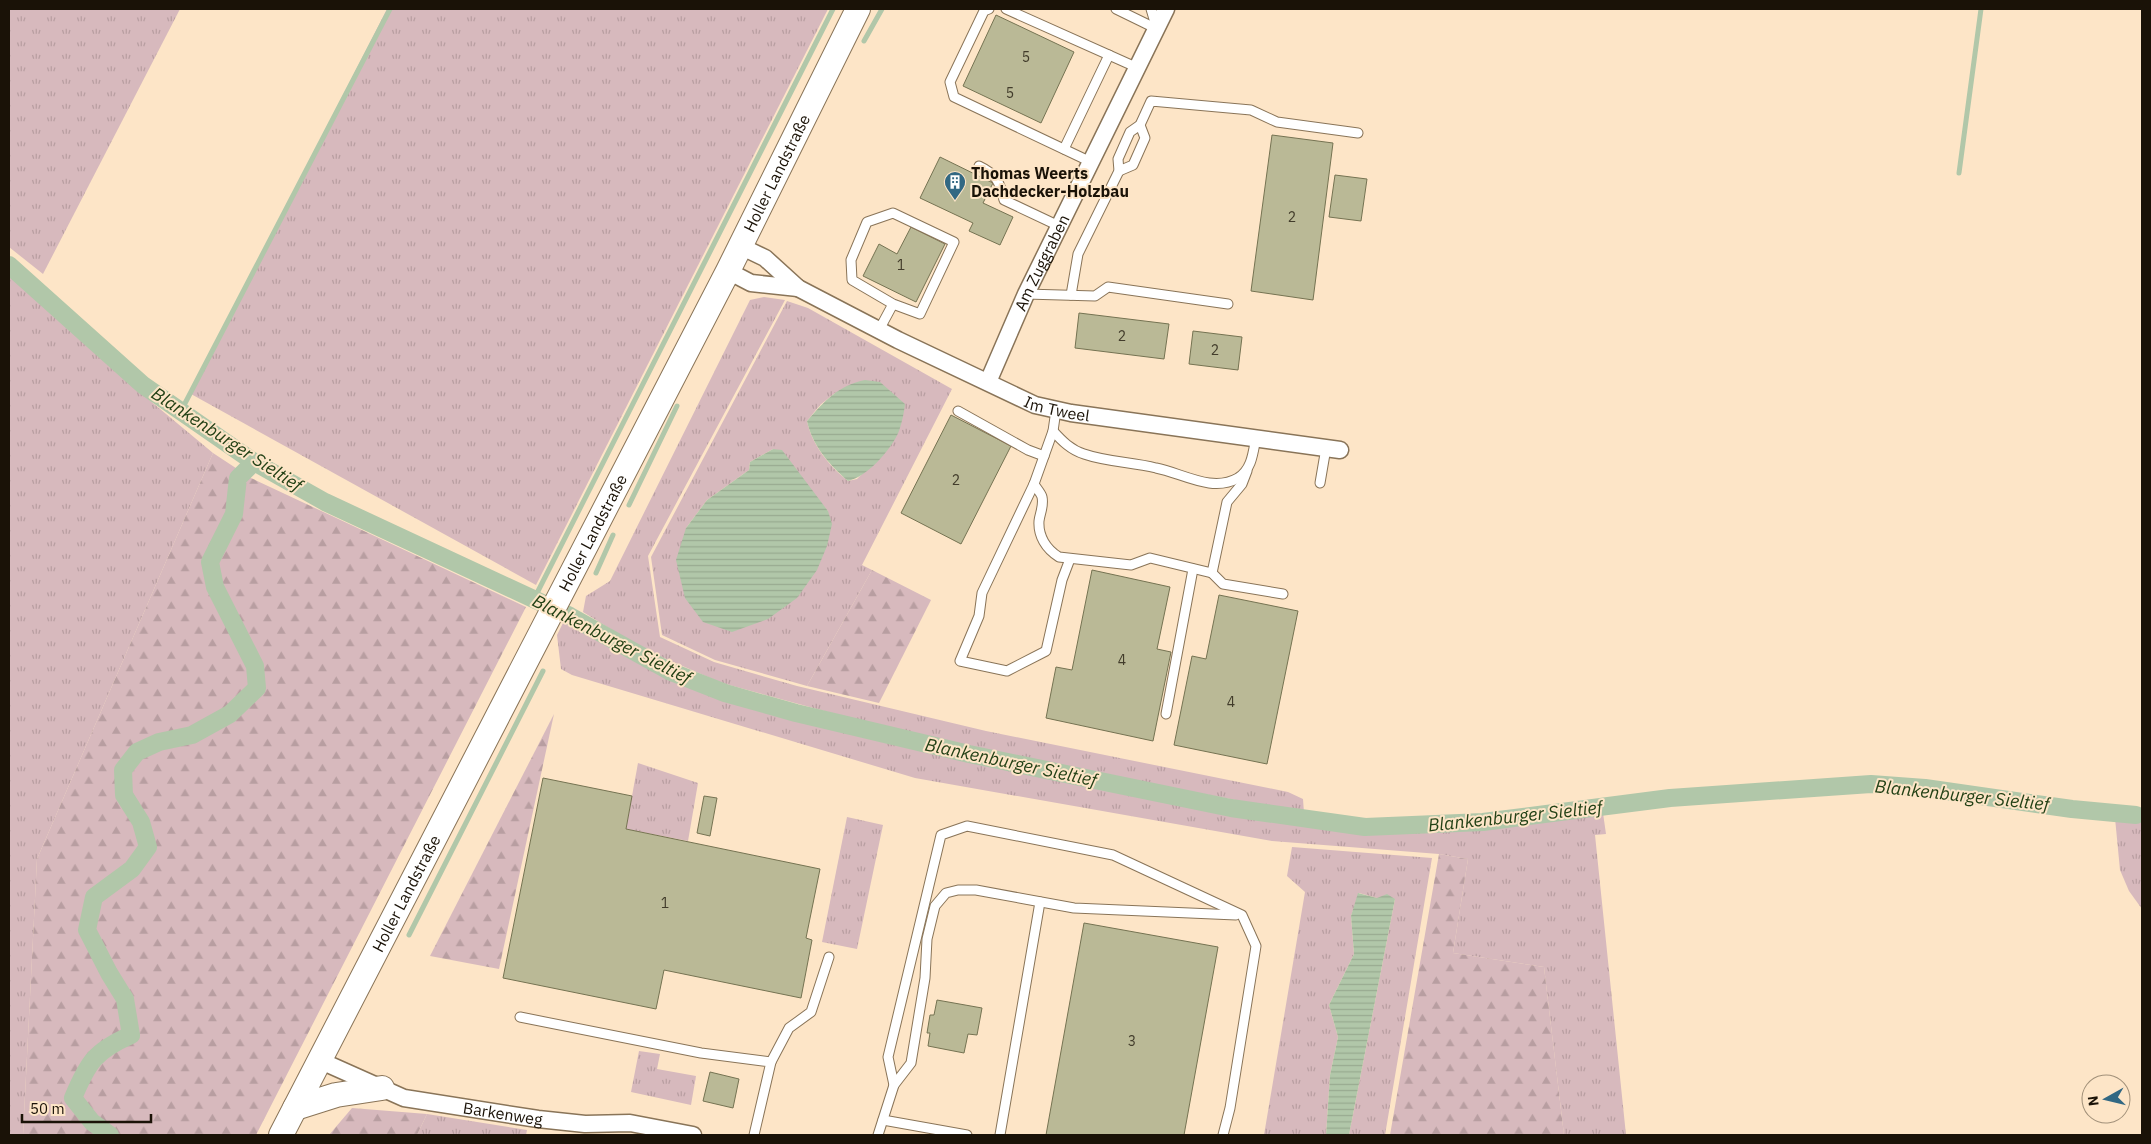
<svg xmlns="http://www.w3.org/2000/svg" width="2151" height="1144" viewBox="0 0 2151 1144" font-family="'IBM Plex Sans',sans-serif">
<defs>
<pattern id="grass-tufts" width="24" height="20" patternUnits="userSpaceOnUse" patternTransform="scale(1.25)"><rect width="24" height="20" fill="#d7b9bd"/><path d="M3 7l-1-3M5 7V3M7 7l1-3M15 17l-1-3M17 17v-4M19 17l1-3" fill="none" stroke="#b89ea1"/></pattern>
<pattern id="forest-firs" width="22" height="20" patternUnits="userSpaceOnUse" patternTransform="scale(1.25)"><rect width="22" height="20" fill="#d7b9bd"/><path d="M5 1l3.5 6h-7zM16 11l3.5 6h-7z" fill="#b89ea1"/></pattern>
<pattern id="water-rules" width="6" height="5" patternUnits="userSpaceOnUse" patternTransform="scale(1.25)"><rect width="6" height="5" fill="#b1c7a9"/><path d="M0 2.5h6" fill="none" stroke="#98aa90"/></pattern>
</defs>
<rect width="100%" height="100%" fill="#fde5c7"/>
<g fill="url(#grass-tufts)" fill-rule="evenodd">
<path d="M 9,9 L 180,9 L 43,274 L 9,247 Z"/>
<path d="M 387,9 L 828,9 L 536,585 L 191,394 Z"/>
<path d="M 9,272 L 130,384 L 213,453 L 37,859 L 23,1135 L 9,1135 Z"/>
<path d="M 764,297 L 785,300 L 648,556 L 660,637 L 714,662 L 797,686 L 986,731 L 1288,792 L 1303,799 L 1304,813 L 995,754 L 883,727 L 722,683 L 643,649 L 583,612 L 586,596 L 610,581 L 750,300 Z"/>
<path d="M 787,301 L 808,308 L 952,389 L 862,565 L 872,570 L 807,686 L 715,660 L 662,635 L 651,557 ZM 835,393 L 891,445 L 857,479 L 848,481 C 829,466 812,445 807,421 L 820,405 ZM 773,449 L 828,511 L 686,528 L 707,500 L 749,470 L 750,462 Z"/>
<path d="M 566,617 L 669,676 L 759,707 L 955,756 L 1134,792 L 1361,833 L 1478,829 L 1603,813 L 1606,834 L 1595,835 L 1626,1135 L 1564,1135 L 1544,967 L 1453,953 L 1468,859 L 1439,854 L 1272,841 L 915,778 L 572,675 L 561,669 L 557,635 Z"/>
<path d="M 638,763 L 698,783 L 688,841 L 626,829 Z"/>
<path d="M 847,817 L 883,825 L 857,949 L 822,942 Z"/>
<path d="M 2115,818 L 2142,820 L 2142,909 L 2129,891 L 2120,870 Z"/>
<path d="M 1292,847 L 1432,858 L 1385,1135 L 1349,1135 L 1395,899 L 1377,898 L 1359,893 L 1351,916 L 1354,954 L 1329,1005 L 1338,1037 L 1330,1075 L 1326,1135 L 1264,1135 L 1305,892 L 1287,876 Z"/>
<path d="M 639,1051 L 660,1054 L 657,1069 L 696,1076 L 691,1105 L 631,1092 Z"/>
<path d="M 427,1114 L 527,1130 L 526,1135 L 417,1135 Z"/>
</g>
<g fill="url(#forest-firs)">
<path d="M 213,453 L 251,478 L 526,607 L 256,1135 L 23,1135 L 37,859 Z"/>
<path d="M 872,570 L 931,600 L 879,703 L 807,686 Z"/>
<path d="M 554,714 L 499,969 L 430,956 Z"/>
<path d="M 1439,854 L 1468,859 L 1453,953 L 1544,967 L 1564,1135 L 1390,1135 Z"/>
<path d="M 352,1108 L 427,1114 L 417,1135 L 329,1135 Z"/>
</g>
<g fill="url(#water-rules)">
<path d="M 865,380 L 880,382 L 905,404 C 904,413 902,422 899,431 C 891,450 868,476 848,481 C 829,465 812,445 807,421 C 824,401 839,385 865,380 Z"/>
<path d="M 773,449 L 782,450 L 828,511 L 832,524 L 827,546 L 817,570 L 797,598 L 768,619 L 732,632 L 703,622 L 685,598 L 676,560 L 686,528 L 707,500 L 749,470 L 750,462 Z"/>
<path d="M 1358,893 L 1377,898 L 1387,894 L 1395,899 L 1349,1135 L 1326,1135 L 1330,1075 L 1338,1037 L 1329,1005 L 1354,954 L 1351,916 Z"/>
</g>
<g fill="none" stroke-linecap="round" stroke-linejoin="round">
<g stroke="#b1c7a9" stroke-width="5">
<path d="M 864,41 L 882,9"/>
<path d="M 1959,173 L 1981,9"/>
<path d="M 181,411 L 390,9"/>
<path d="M 629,505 L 677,406"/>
<path d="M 596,573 L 613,535"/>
<path d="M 534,599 L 833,9"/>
<path d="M 409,935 L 543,671"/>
</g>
<g stroke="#b1c7a9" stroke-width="18">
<path d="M 9,265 L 143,385 L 254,462 L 325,502 L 570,616 L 669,671 L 725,693 L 796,713 L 969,754 L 1231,808 L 1365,827 L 1483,822 L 1670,798 L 1871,784 L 1925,788 L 2072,809 L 2136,815"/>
<path d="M 110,1135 L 92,1122 L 73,1098 C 88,1062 95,1051 131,1035 L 125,999 L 109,973 L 87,930 L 94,897 L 132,869 L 148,847 L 141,822 L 124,795 L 123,770 L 137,752 L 159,742 L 192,735 L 230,714 L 257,688 L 255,666 L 215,587 L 210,562 L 234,514 L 238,478 L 254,462"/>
</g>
</g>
<g fill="#bab996" stroke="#757352">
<path d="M 996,15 L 1074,52 L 1041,123 L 963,86 Z"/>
<path d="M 1272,135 L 1333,143 L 1313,300 L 1251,291 Z"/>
<path d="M 940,157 L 993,183 L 983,203 L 1013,217 L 1000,245 L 969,231 L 973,223 L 920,198 Z"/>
<path d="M 1335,175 L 1367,179 L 1361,221 L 1329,217 Z"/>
<path d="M 911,227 L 945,244 L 916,302 L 863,276 L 879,244 L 897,254 Z"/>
<path d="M 1079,313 L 1169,324 L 1164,359 L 1075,348 Z"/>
<path d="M 1193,331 L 1242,337 L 1238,370 L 1189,364 Z"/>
<path d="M 951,415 L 1011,446 L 961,544 L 901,513 Z"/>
<path d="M 1092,570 L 1170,587 L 1157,649 L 1171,652 L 1153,741 L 1046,718 L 1056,667 L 1072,670 Z"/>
<path d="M 1219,595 L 1298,611 L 1267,764 L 1174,745 L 1192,656 L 1206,659 Z"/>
<path d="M 543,778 L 632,796 L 626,829 L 820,869 L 806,938 L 812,940 L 801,998 L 664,970 L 656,1009 L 503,978 Z"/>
<path d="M 704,796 L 717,798 L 710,836 L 697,833 Z"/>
<path d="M 1084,923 L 1218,947 L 1184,1135 L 1046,1135 Z"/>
<path d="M 937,1000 L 982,1008 L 977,1035 L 968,1034 L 964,1053 L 928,1046 L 930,1033 L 927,1033 L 930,1015 L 934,1015 Z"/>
<path d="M 710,1072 L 739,1079 L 733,1108 L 703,1101 Z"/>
</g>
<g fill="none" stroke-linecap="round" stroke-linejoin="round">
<g stroke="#897458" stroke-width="11">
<g id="service">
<path d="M 989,9 L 984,11 L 950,82 L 954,97 L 1091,162"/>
<path d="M 1006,9 L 1138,68"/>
<path d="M 1116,9 L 1157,29"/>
<path d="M 1151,9 L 1156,26"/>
<path d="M 1064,149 L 1109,55"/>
<path d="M 979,166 C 996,174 1000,182 1004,200 L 1059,226"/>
<path d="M 1119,171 L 1133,165 L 1145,138 L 1140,125"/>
<path d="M 1026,294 L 1095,296 L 1108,287 L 1228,304"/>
<path d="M 1071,295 L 1078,254 L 1119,171 L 1118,159 L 1130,132 L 1140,125 L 1151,101 L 1251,110 L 1277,122 L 1358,133"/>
<path d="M 879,330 L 893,304 L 852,280 L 851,260 L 867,222 L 893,213 L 954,242 L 920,314 L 893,304"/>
<path d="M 1056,410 L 1053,431 L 1034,484 L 982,593 L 979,616 L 960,661 L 1007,671 L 1046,651 L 1062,580 L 1070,559"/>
<path d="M 958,411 L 1028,450 L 1044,456"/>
<path d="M 1053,431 C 1062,441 1071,450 1084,454 C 1107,462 1132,462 1156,468 C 1182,473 1212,493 1238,478 C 1252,469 1253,453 1256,437"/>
<path d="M 1320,483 L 1326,448"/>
<path d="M 1034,484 C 1036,488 1041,493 1042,497 C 1044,506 1040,513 1039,521 C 1038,536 1046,549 1059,557 L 1131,565 L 1150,558 L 1212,573 L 1227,502 L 1242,484 L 1247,471"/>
<path d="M 1212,573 L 1223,584 L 1283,594"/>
<path d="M 1166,714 L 1193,569"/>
<path d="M 520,1017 L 701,1053 L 771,1062 L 754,1135"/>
<path d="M 771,1062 L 789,1028 L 811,1012 L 829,957"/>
<path d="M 894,1085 L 888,1057 L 941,835 L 967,826 L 1113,855 L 1242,915 L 1256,946 L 1230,1108 L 1223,1135"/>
<path d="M 883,1120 L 967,1135"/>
<path d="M 878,1135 L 894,1085 L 911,1063 L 925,978 L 927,939 L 935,906 L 946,893 L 958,890 L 976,890 L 1074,908 L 1236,915"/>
<path d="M 1000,1135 L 1040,902"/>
</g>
</g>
<g stroke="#897458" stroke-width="19">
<g id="minor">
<path id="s1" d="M 740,246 L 765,258 L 798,288 L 898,340 L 1035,405 L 1071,413 L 1340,450"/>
<path d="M 728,271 L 751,283 L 798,288"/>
<path id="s2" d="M 988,382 L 1026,294 L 1166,9"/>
<path id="s3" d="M 321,1061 L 404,1098 L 538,1119 L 585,1124 L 630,1123 L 693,1135"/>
</g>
</g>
<g stroke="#897458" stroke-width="26">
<g id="secondary">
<path d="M 295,1108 L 336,1095 L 382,1088"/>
<path id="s4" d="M 281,1135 L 728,271 L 858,9"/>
</g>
</g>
<use href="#service" stroke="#fff" stroke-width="9"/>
<use href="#minor" stroke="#fff" stroke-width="16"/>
<use href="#secondary" stroke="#fff" stroke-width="24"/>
</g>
<defs>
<g id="building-pin" transform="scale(1.125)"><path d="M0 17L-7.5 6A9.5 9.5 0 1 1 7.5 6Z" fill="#326883" stroke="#fde5c7"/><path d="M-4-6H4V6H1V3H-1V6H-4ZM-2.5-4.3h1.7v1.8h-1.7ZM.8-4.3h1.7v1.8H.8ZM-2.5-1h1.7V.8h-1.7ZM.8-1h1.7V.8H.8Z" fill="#fff"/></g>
</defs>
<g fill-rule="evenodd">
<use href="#building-pin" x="955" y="182"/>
</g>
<g text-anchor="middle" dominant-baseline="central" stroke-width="4" stroke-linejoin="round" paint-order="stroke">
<g font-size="14" fill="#423c2b">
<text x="1026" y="57">5</text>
<text x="1010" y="93">5</text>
<text x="1292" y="217">2</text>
<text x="901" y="265">1</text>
<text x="1122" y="336">2</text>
<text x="1215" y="350">2</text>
<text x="956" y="480">2</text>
<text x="1122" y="660">4</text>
<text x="1231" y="702">4</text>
<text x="665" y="903">1</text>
<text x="1132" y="1041">3</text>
</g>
<g font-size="16" fill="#1a1207" stroke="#fde5c7">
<text stroke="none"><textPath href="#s4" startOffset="1082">Holler Landstraße</textPath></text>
<text stroke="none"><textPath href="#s2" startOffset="131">Am Zuggraben</textPath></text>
<text stroke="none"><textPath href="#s1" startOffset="359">Im Tweel</textPath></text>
<text stroke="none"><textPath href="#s4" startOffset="678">Holler Landstraße</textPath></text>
<text stroke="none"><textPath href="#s4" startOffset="272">Holler Landstraße</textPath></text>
<text stroke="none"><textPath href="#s3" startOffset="191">Barkenweg</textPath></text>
</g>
<g font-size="16" font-weight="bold" fill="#1a1207" stroke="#fde5c7" text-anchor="start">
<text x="971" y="173">Thomas Weerts<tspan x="971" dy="18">Dachdecker-Holzbau</tspan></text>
</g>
<g font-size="18" font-style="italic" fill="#234116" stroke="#fde5c7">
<text transform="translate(227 439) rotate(33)">Blankenburger Sieltief</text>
<text transform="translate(612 639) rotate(27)">Blankenburger Sieltief</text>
<text transform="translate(1011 762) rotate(12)">Blankenburger Sieltief</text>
<text transform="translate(1962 795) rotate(6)">Blankenburger Sieltief</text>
<text transform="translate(1515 816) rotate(-6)">Blankenburger Sieltief</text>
</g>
</g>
<rect width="2151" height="1144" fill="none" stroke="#1a1207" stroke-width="20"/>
<g transform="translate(2106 1099) rotate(262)"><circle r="24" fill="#fde5c7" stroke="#a2917a"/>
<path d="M0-4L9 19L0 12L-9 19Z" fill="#326883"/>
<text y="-8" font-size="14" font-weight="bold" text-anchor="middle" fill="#1a1207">N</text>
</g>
<path d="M22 1114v8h129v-8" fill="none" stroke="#1a1207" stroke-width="2.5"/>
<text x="30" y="1114" font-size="15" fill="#1a1207" stroke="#fde5c7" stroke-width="4" paint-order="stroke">50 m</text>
</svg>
